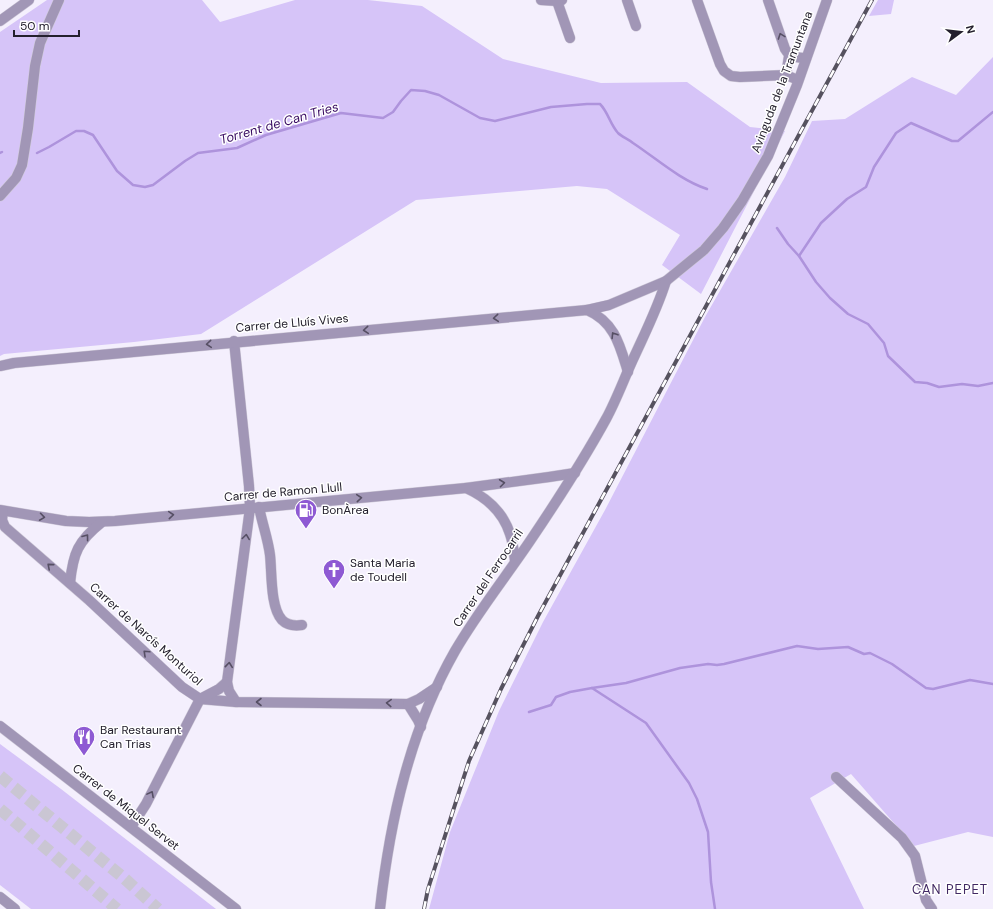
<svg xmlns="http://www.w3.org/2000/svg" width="993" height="909" viewBox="0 0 993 909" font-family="'DM Sans',sans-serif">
<rect width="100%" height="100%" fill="#f4effd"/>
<g fill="#d6c4f8">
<path d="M 47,0 L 202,0 L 220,22 L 295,0 L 368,0 L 422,6 L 503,59 L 601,83 L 687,82 L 750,127 L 785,131 L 701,294 L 662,265 L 680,235 L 607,189 L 577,186 L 416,200 L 201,334 L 134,342 L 4,354 L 0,356 L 0,32 Z"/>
<path d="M 878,0 L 894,0 L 891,14 L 869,16 Z"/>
<path d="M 993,57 L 993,837 L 968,832 L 914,846 L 851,774 L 810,798 L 864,909 L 429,909 L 450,832 L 499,711 L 543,622 L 605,510 L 705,317 L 785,177 L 812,121 L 845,119 L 912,77 L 956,95 Z"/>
<path d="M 0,744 L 61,789 L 216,909 L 31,909 L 0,885 Z"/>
</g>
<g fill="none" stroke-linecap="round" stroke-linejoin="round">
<g stroke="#ae93dc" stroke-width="2.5">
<path d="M 0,153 L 2,152"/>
<path d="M 37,153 L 49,147 L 76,131 L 84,131 L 93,135 L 117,171 L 133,185 L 145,187 L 153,185 L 185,161 L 198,153 L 237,148 L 266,135 L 341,113 L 383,118 L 393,112 L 401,101 L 411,90 L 425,91 L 439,95 L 480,118 L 495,121 L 551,107 L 587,104 L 600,104 C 608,112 610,124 618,133 C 622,137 628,139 633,143 C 657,159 680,180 707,189"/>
<path d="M 777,228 L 788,244 L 799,256 L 816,282 L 830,298 L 848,314 L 868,324 L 884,343 L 888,356 L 915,382 L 927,383 L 939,387 L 962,384 L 978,386 L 993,383"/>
<path d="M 799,256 L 821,223 L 847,199 L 866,187 L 874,167 L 896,133 L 911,123 L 952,141 L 958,141 L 993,112"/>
<path d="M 592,688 L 626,683 L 680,668 L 708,664 L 717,665 L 724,664 L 797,646 L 818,649 L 848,647 L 864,654 L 870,653 L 892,664 L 926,688 L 933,689 L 970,680 L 993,684"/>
<path d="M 529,712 L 551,705 L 556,697 L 570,692 L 592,688 L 646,723 L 689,783 L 697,799 L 708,832 L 711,882 L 715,909"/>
</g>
<g stroke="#cac6d3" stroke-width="12" stroke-dasharray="12 6" stroke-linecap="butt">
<path d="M 0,776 L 125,879 L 158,909"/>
<path d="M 0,809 L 117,909"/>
</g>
<g stroke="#cfcad8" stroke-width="11">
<g id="minor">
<path d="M 541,0 L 557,1 L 562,0"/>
<path d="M 627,0 L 636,26"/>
<path d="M 697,0 L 720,64 L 724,71 L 731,76 L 740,77 L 786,75 L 798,80"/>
<path d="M 768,0 L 785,49 C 791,59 796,57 806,58"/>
<path d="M 557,1 L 570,38"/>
<path d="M 0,21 L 29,0"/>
<path d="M 786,75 L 789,56"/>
<path d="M 0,196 L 16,178 L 22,165 L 28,128 L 35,66 L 40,43 L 59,0"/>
<path d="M 587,310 L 609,305 L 666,281 L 704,250 L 723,228 L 742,201 L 768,156 L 797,85 L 827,0"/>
<path d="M 234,341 L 249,486 L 250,508 L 227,682 L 229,691 L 236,702"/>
<path d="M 0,366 L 14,363 L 587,310 C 615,322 620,346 628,372"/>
<path d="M 466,488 C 486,497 503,512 510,534 C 513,542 514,552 515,561"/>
<path d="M 259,507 C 262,523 268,539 270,555 C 272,572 270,607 282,620 C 288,626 295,626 302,625"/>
<path d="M 0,510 L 66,521 L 89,522 L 115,521 L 466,488 L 549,477 L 575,473"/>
<path d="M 3,511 L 2,520 L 5,527 L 89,600 L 182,687 L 200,699 L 236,702 L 408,704 L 419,699 L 437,687"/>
<path d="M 70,583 C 73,553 78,541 102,522"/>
<path d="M 408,704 L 418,720 L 421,727"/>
<path d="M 0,726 L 236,909"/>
<path d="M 836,777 L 902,838 L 915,856 L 926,900 L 932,909"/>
<path d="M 131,827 L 146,804 L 200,699 L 219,689 L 227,682"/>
<path d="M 0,897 L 15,909"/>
<path d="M 380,909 C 390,820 410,730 455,651 C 477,613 505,578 530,541 C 557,501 583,461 606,419 C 617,399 625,376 635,355 C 646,331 658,307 666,281"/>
</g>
</g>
<use href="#minor" stroke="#a196b6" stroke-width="10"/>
<g stroke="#56525f" stroke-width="4">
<path id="rail" d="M 424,909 L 428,889 L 469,761 L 501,689 L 538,616 L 872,0"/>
</g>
<use href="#rail" stroke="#fff" stroke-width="2.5" stroke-dasharray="8" stroke-linecap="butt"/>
</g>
<defs><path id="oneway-chevron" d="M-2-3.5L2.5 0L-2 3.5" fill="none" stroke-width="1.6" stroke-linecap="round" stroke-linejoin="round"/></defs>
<g stroke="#564f64">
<use href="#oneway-chevron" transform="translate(781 36) rotate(-110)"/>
<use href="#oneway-chevron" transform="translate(496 318) rotate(175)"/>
<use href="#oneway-chevron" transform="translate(366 330) rotate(175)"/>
<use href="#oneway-chevron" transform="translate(614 335) rotate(-122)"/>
<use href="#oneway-chevron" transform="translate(209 344) rotate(175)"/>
<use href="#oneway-chevron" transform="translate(502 483) rotate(-7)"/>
<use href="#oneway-chevron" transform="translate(359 498) rotate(-5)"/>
<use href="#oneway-chevron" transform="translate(171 515) rotate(-5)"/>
<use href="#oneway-chevron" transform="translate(42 517) rotate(8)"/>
<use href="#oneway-chevron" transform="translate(86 537) rotate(-53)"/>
<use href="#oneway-chevron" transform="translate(246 537) rotate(-82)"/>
<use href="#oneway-chevron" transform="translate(50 566) rotate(-139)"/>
<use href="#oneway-chevron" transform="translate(146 653) rotate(-137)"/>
<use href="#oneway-chevron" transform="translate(229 665) rotate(-84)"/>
<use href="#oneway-chevron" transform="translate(259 702) rotate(-180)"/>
<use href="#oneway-chevron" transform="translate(389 703) rotate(-177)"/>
<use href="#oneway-chevron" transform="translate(151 794) rotate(-62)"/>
</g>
<defs>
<g id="fuel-pin" transform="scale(1.15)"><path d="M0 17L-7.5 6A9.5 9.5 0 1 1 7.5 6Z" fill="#8e5ad3" stroke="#fff"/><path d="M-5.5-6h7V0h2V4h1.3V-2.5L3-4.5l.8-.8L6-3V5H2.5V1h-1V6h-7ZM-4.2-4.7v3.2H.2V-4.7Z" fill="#fff"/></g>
<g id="church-pin" transform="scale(1.15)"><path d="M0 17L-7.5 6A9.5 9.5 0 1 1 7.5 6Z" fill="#8e5ad3" stroke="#fff"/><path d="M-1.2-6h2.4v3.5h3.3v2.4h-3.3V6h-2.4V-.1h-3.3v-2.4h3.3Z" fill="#fff"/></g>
<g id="restaurant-pin" transform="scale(1.15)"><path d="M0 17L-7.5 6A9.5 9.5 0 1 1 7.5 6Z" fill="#8e5ad3" stroke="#fff"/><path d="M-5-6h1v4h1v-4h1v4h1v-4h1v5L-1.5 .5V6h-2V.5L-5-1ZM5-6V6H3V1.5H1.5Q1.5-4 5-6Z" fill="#fff"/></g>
</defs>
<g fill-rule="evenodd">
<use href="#fuel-pin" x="306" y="510"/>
<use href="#church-pin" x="334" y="570"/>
<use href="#restaurant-pin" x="84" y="737"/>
</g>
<g text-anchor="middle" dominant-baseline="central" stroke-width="3" stroke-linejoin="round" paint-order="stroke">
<g font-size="12" fill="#24202d" stroke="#fff">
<text transform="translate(782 82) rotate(-69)">Avinguda de la Tramuntana</text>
<text transform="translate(292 323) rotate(-5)">Carrer de Lluís Vives</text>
<text transform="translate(283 492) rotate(-5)">Carrer de Ramon Llull</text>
<text transform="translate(488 578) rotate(-56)">Carrer del Ferrocarril</text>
<text transform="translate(146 634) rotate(42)">Carrer de Narcís Monturiol</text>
<text transform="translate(126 807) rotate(38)">Carrer de Miquel Servet</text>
</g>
<g font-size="12" fill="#24202d" stroke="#fff" text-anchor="start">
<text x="322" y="510">BonÀrea</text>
<text x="350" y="563">Santa Maria<tspan x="350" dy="14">de Toudell</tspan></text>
<text x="100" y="730">Bar Restaurant<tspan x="100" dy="14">Can Trias</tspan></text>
</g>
<g font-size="13" font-style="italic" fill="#380b62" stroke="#fff">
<text transform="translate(279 123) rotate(-16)">Torrent de Can Tries</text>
</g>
<g font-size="13" letter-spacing="1" fill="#412863" stroke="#fff">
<text x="950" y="889">CAN PEPET</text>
</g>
</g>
<g transform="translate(961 32) rotate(75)" stroke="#ffffff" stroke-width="3" paint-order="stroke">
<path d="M0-3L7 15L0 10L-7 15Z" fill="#24202d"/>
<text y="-6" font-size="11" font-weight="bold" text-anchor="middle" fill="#24202d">N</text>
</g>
<path d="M14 30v6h65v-6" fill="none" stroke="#24202d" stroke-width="2"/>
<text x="20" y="30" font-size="12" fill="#24202d" stroke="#ffffff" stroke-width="3" paint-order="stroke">50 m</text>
</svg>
